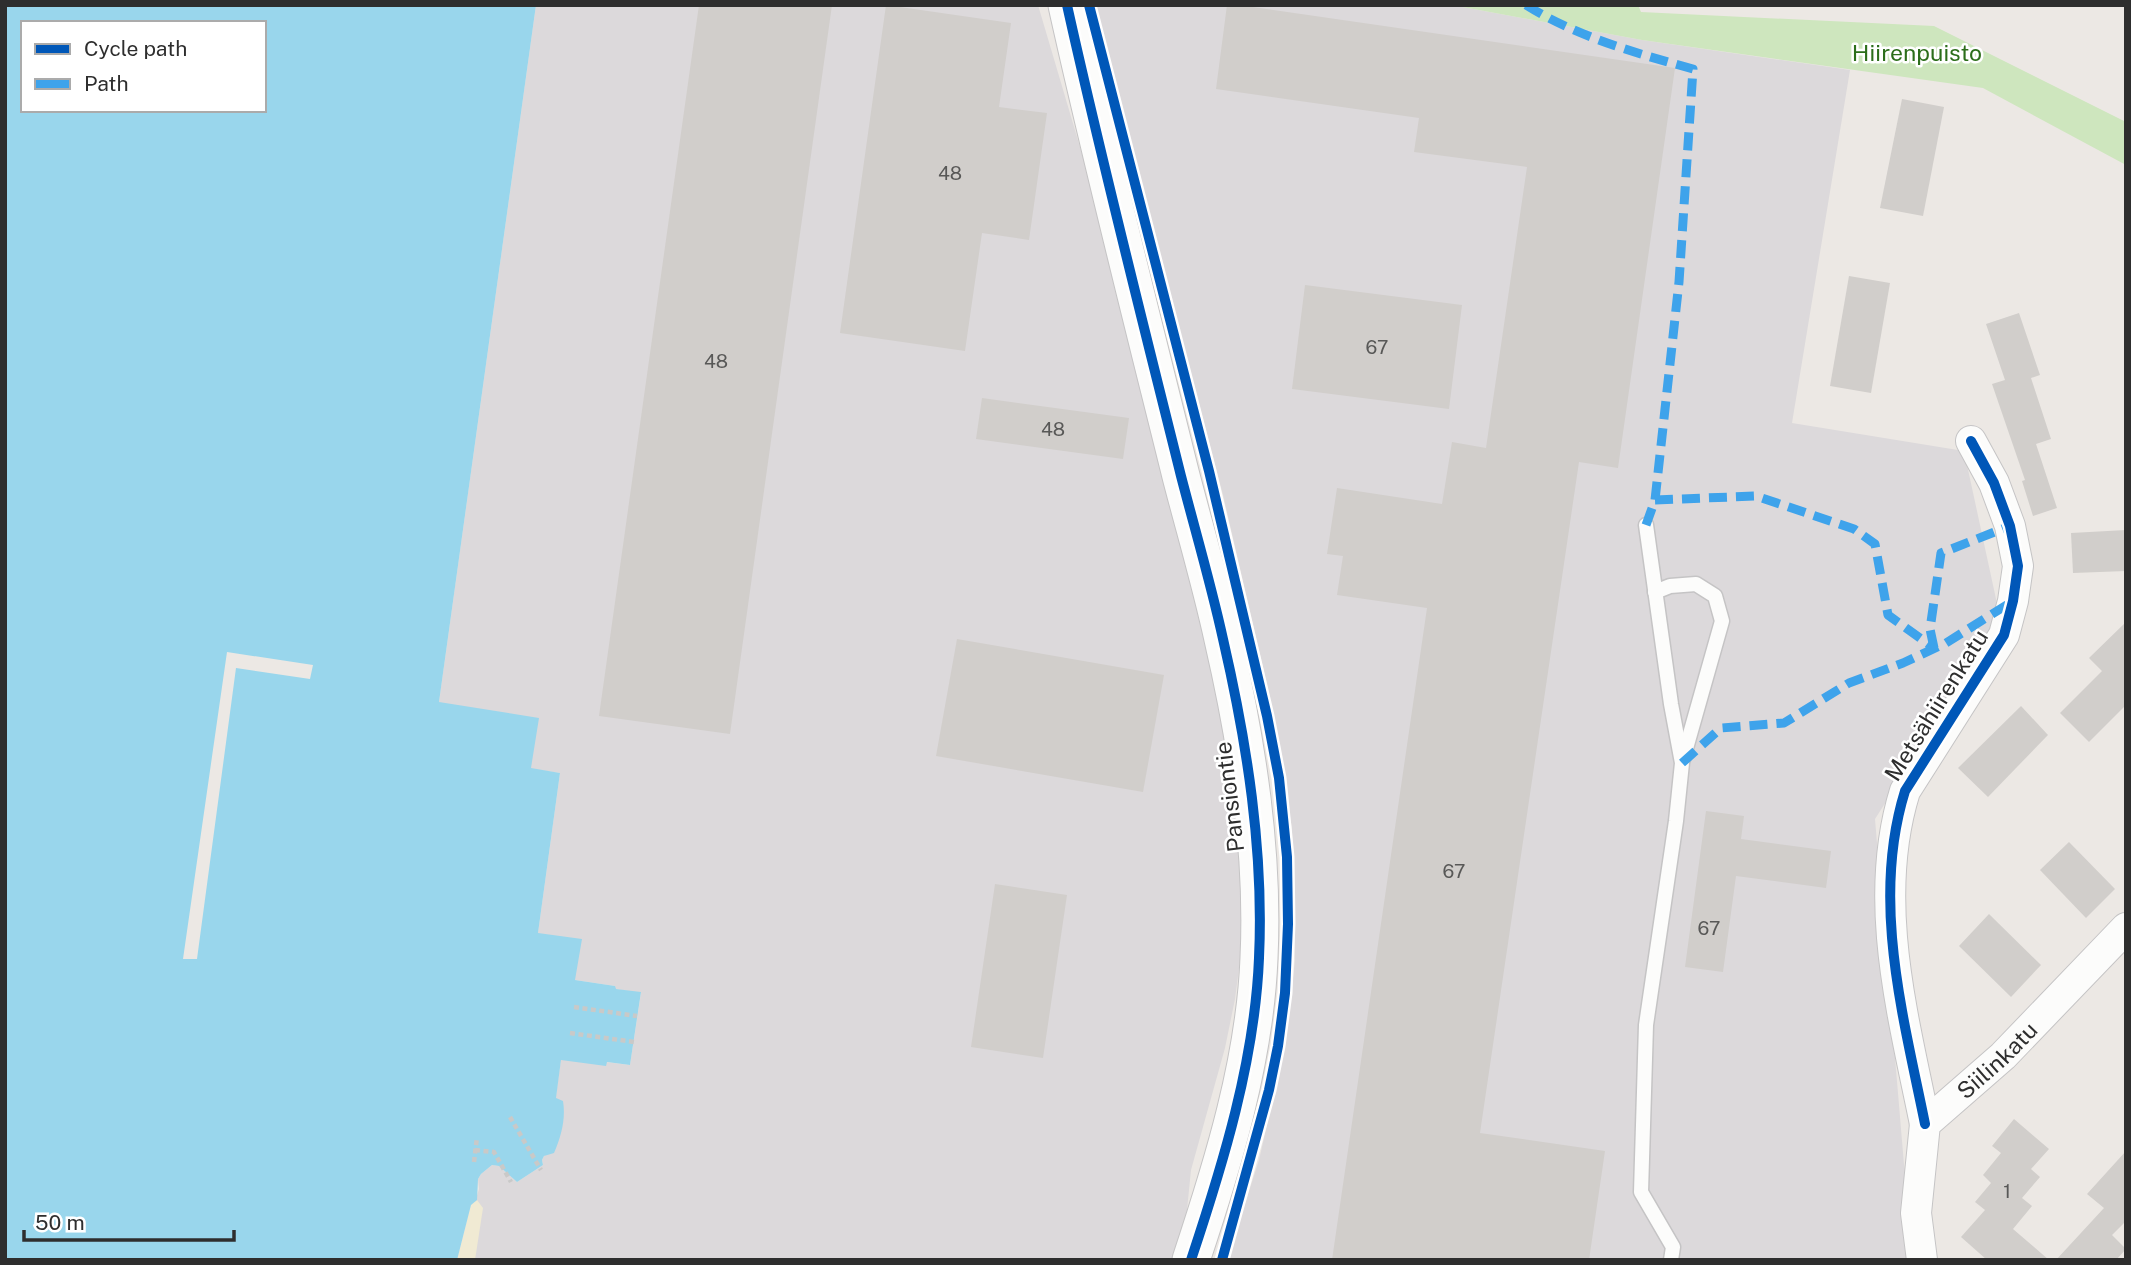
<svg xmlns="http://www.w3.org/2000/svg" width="2131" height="1265" viewBox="0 0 2131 1265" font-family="'Public Sans',sans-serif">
<rect width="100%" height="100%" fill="#ece8e4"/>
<g fill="#dcd9db">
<path d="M 536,5 L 1038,5 L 1098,208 L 1179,529 L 1220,707 L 1236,810 L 1245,923 L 1235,999 L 1225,1048 L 1191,1170 L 1185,1230 L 1174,1260 L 457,1260 L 479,1189 L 478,1179 L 481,1174 L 492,1165 L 499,1166 L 517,1182 L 543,1165 L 542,1160 L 544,1156 L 548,1153 L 561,1059 L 605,1065 L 606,1062 L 630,1065 L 641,993 L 615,989 L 615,986 L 575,980 L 538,933 L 560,773 L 531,769 L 439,702 Z"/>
<path d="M 1094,5 L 1452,5 L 1642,40 L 1850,70 L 1792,423 L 1964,451 L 2001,622 L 1875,819 L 1912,1260 L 1227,1260 L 1259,1160 L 1285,1046 L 1295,960 L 1292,828 L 1268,689 L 1223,495 Z"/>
</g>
<path fill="#cee6be" d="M 1452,5 L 1638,5 L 1641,12 L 1934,26 L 2126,122 L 2126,165 L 1983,88 L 1642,40 Z"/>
<path fill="#f0ead3" d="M 477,1200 L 483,1208 L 475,1260 L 457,1260 L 471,1205 Z"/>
<path fill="#99d6ec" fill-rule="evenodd" d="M 5,5 L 536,5 L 439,702 L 539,718 L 531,768 L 560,773 L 538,933 L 582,939 L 575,980 L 615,986 L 616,989 L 641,992 L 630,1065 L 607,1062 L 606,1066 L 561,1060 L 556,1098 L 563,1101 C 566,1119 561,1137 554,1153 L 544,1156 L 542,1160 L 543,1165 L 517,1182 L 499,1166 L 492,1165 L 481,1174 L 478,1179 L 477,1200 L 471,1205 L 457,1260 L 5,1260 ZM 23,23 L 264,23 L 264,110 L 23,110 Z"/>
<path fill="#ece8e4" d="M 227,652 L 313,665 L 310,679 L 236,668 L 197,959 L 183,959 Z"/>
<g fill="#d1cecb">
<path d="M 699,5 L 832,5 L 730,734 L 599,716 Z"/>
<path d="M 886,5 L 1011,23 L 999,107 L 1047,113 L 1029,240 L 982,233 L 965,351 L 840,333 Z"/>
<path d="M 1227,5 L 1239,5 L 1675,68 L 1618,468 L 1579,462 L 1480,1133 L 1605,1151 L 1589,1260 L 1332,1260 L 1427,608 L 1337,595 L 1343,556 L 1327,554 L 1337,488 L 1442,504 L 1452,442 L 1486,448 L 1527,167 L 1414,152 L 1419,118 L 1216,89 Z"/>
<path d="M 1902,99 L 1944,107 L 1923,216 L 1880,208 Z"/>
<path d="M 1849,276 L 1890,283 L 1871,393 L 1830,386 Z"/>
<path d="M 1305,285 L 1462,305 L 1449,409 L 1292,389 Z"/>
<path d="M 2019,313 L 2040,375 L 2031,378 L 2051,439 L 2036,444 L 2057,508 L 2033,516 L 2022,481 L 2025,480 L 1992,384 L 2005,380 L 1986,324 Z"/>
<path d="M 982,398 L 1129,418 L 1123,459 L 976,439 Z"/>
<path d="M 2126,530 L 2126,571 L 2073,573 L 2071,533 Z"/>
<path d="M 2126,622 L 2126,705 L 2089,742 L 2060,713 L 2102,671 L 2089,658 Z"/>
<path d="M 957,639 L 1164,675 L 1143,792 L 936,756 Z"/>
<path d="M 2021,706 L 2048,735 L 1988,797 L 1958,768 Z"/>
<path d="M 1706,811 L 1744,816 L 1741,839 L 1831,851 L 1826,888 L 1736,876 L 1723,972 L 1685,967 Z"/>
<path d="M 2069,842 L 2115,889 L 2086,918 L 2040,870 Z"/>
<path d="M 995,884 L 1067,895 L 1043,1058 L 971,1047 Z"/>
<path d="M 1989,914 L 2041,965 L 2011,997 L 1959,946 Z"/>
<path d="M 2014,1119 L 2049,1149 L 2031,1169 L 2040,1177 L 2022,1198 L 2032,1206 L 2013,1229 L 2049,1260 L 1987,1260 L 1961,1237 L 1985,1210 L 1975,1202 L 1991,1183 L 1983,1175 L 2001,1153 L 1992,1146 Z"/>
<path d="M 2126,1151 L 2126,1224 L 2124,1223 L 2112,1235 L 2126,1249 L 2116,1260 L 2056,1260 L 2104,1208 L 2087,1194 Z"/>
</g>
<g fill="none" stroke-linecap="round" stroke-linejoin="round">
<g stroke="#c5c4c5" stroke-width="17">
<g id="service">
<path d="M 1646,525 L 1671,704 L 1682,763 L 1676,821 L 1646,1025 L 1641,1192 L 1673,1247 L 1671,1260"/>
<path d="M 1655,592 L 1670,586 L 1696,584 L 1715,596 L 1722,621 L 1683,759"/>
</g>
</g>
<g stroke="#c5c4c5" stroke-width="32">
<g id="minor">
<path d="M 1925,1124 C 1903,1015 1871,900 1905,791 L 2004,635 L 2013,601 L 2018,566 L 2010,526 L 1994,483 L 1971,441"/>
<path id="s1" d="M 1922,1260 L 1916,1213 L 1925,1124 L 2003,1056 L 2126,928"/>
</g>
</g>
<g stroke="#c5c4c5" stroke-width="39">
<path id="tertiary" d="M 1067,5 C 1102,163 1142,319 1181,476 C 1195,530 1211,584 1223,639 C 1247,743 1264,851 1259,958 C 1255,1060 1223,1164 1191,1260"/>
</g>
<g stroke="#c9c9c8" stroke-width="4.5" stroke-dasharray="5 3.5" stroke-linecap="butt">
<path d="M 574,1007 L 637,1016"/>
<path d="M 570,1033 L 634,1042"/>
<path d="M 510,1117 L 541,1170"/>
<path d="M 475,1150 L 494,1152 L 511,1182"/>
<path d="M 474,1162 L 477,1137"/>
</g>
<use href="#service" stroke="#fcfcfb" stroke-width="14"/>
<use href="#minor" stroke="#fcfcfb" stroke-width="30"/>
<use href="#tertiary" stroke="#fcfcfb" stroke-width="37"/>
<g stroke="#3ea3eb" stroke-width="9" stroke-dasharray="18 9" stroke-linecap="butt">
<path d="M 1526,5 C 1577,37 1636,53 1693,69 L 1679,282 L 1655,500 L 1646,525"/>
<path d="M 1655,500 L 1756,496 L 1854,529 L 1875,544 L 1888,615 L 1934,648"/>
<path d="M 1934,648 L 1930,629 L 1941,553 L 2010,526"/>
<path d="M 1682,763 L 1721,728 L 1784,723 L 1849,683 L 1903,663 L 1946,643 L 2013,601"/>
</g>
<g stroke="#fff" stroke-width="15">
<g id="cycleway">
<path d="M 1067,5 C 1102,163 1142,319 1181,476 C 1195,530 1211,584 1223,639 C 1247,743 1264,851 1259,958 C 1255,1060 1223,1164 1191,1260"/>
<path d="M 1089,5 L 1209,471 L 1267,716 L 1279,778 L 1287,857 L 1288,924 L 1285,993 L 1278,1046 L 1269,1090 L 1222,1260"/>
<path d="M 1925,1124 C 1903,1015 1871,900 1905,791 L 2004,635 L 2013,601 L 2018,566 L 2010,526 L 1994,483 L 1971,441"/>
</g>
</g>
<use href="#cycleway" stroke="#0057b8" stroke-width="10"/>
</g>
<g text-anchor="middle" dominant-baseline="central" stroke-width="5" stroke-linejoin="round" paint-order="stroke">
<g font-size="19" fill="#585857">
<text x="950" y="173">48</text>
<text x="1377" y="347">67</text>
<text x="716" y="361">48</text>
<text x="1053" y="429">48</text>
<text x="1454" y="871">67</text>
<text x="1709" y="928">67</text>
<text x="2007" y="1191">1</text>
</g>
<g font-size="23" fill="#2c6e1b" stroke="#fff">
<text x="1917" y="52">Hiirenpuisto</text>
</g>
<g font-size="23" fill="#2e2e2e" stroke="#fff">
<text transform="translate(1936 705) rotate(-58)">Metsähiirenkatu</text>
<text transform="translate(1229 797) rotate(-97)">Pansiontie</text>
<text stroke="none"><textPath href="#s1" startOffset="233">Siilinkatu</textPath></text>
</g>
</g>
<rect width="2131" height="1265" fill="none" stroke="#2e2e2e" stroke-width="14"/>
<rect x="21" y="21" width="245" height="91" fill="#ffffff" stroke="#ababab" stroke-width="2"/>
<rect x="35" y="44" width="35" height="10" fill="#0057b8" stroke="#ababab" stroke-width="2"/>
<text x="84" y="56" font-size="21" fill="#2e2e2e">Cycle path</text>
<rect x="35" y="79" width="35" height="10" fill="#3ea3eb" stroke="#ababab" stroke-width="2"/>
<text x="84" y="91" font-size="21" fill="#2e2e2e">Path</text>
<path d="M24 1230v10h210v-10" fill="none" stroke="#2e2e2e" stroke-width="3.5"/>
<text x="35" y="1230" font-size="21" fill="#2e2e2e" stroke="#ffffff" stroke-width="5" paint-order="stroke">50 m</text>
</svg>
